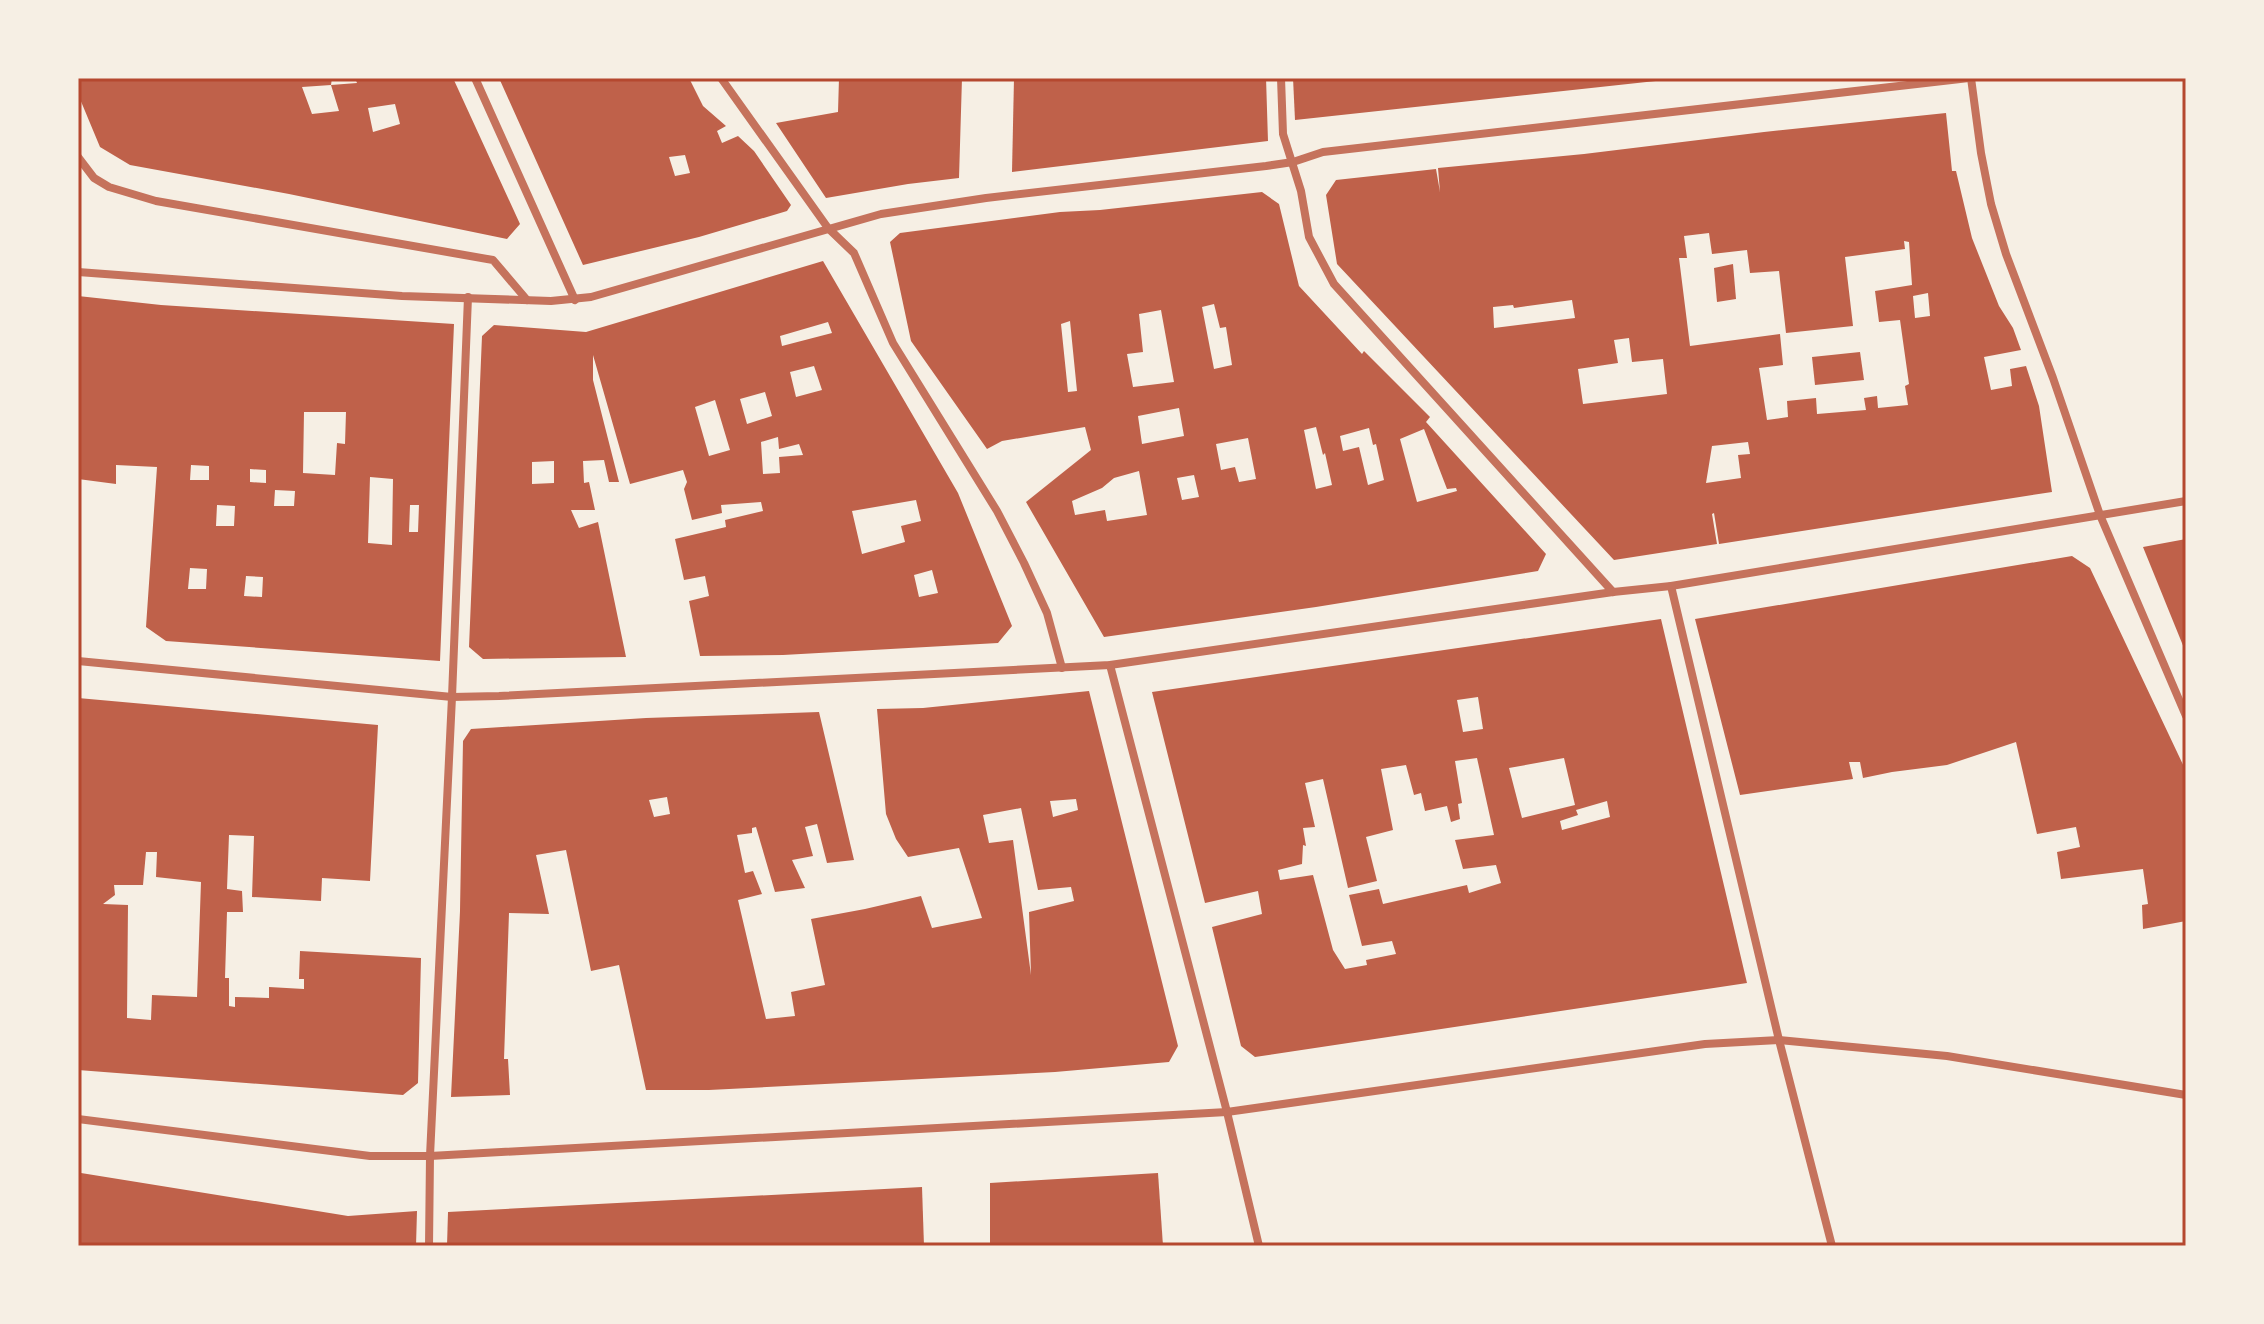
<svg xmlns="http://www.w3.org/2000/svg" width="2264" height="1324" viewBox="0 0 2264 1324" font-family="Arial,sans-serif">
<rect width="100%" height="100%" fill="#f6efe4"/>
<g fill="#bf614a" fill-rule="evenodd">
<path d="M 78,78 L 332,78 L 331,85 L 302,87 L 312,114 L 339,111 L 331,85 L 357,83 L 355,78 L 453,78 L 520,224 L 507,239 L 289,194 L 130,165 L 100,147 L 80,99 ZM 395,104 L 400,124 L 373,132 L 368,108 Z"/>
<path d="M 499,78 L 689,78 L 703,106 L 726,126 L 717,131 L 722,143 L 738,136 L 754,151 L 791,205 L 787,211 L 699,237 L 583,265 ZM 685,155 L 690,173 L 675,176 L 669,157 Z"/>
<path d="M 839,78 L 911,78 L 911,80 L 962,78 L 959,178 L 908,184 L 826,198 L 776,123 L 838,112 Z"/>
<path d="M 1014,78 L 1266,78 L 1268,141 L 1012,172 Z"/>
<path d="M 1293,78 L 1664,78 L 1665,80 L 1295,120 Z"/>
<path d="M 1946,113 L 1952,171 L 1956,171 L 1972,238 L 1999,306 L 2013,328 L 2021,350 L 1984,357 L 1991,390 L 2012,386 L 2010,369 L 2026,366 L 2039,406 L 2052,492 L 1719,544 L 1714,513 L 1712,514 L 1717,544 L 1614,560 L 1337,264 L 1326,195 L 1336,180 L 1436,169 L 1440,192 L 1438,168 L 1584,154 L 1764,132 ZM 1709,233 L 1712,254 L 1747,250 L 1750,273 L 1779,271 L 1786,333 L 1853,326 L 1845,257 L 1905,249 L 1904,241 L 1909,242 L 1912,285 L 1875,291 L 1879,322 L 1900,320 L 1909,384 L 1905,386 L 1908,405 L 1878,408 L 1877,396 L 1864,398 L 1866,410 L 1817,414 L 1816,398 L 1787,401 L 1788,417 L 1767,420 L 1759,368 L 1783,365 L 1780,334 L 1690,346 L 1679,258 L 1687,258 L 1684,236 ZM 1928,293 L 1930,316 L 1915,318 L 1913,296 ZM 1572,300 L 1575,318 L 1494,328 L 1493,307 L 1513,305 L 1514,308 ZM 1629,338 L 1632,362 L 1663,359 L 1667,394 L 1583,404 L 1578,369 L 1618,363 L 1614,340 ZM 1748,442 L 1750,454 L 1738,455 L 1741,478 L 1706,483 L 1712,446 Z"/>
<path d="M 1262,192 L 1279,204 L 1299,286 L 1362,354 L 1364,351 L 1430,417 L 1426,422 L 1546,554 L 1538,571 L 1316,607 L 1104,637 L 1026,502 L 1091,450 L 1085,427 L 1002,441 L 987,449 L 911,341 L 890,242 L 900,233 L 1060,212 L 1100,210 ZM 1214,304 L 1220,328 L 1226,327 L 1232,365 L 1214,369 L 1202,307 ZM 1161,310 L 1174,382 L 1133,387 L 1127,354 L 1143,352 L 1139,314 ZM 1070,321 L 1077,391 L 1068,392 L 1061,324 ZM 1179,408 L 1184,436 L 1142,444 L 1138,416 ZM 1316,427 L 1323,455 L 1325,453 L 1332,485 L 1316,489 L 1304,430 ZM 1369,428 L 1373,445 L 1376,444 L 1384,480 L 1368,485 L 1359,447 L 1343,451 L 1340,436 ZM 1424,429 L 1447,489 L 1456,488 L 1457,491 L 1417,502 L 1400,439 ZM 1248,438 L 1256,479 L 1239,482 L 1235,467 L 1221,470 L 1216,444 ZM 1139,471 L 1147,515 L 1107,521 L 1105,510 L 1075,515 L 1072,501 L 1102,488 L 1114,478 ZM 1194,475 L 1199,497 L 1182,500 L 1177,478 Z"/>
<path d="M 823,261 L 958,493 L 1012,626 L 998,643 L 783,655 L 700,656 L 689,601 L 709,596 L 705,576 L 684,580 L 675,539 L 726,527 L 725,520 L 763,511 L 761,502 L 721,505 L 722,513 L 692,520 L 684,489 L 687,482 L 683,470 L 630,484 L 593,355 L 593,380 L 619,482 L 609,482 L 604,460 L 583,461 L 584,483 L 589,482 L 595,510 L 571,510 L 579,528 L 598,522 L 626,657 L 483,659 L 469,647 L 482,336 L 494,325 L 586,332 ZM 828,322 L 832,333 L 782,346 L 780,336 ZM 814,366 L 822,390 L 796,397 L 790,372 ZM 765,392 L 772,416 L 747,424 L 740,399 ZM 715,400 L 730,450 L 709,456 L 695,407 ZM 778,437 L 779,449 L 799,444 L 803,455 L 779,457 L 780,473 L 763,474 L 761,442 ZM 554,461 L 554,483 L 532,484 L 532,462 ZM 916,500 L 921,521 L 901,526 L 905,542 L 862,554 L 852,511 ZM 932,570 L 938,593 L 919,597 L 914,575 Z"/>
<path d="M 1733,264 L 1736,299 L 1717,302 L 1714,268 Z"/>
<path d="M 78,296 L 161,305 L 454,324 L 440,661 L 166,641 L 146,627 L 157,467 L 116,465 L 116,484 L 78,479 ZM 304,412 L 346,412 L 345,444 L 337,443 L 335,475 L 303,473 ZM 191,465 L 209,466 L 209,480 L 190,480 ZM 250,469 L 266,470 L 266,483 L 250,482 ZM 370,477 L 393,479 L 392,545 L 368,543 ZM 275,490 L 295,491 L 294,506 L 274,506 ZM 217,505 L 235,506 L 234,526 L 216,526 ZM 410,505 L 419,505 L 418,532 L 409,532 ZM 190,568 L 207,569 L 206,589 L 188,589 ZM 246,576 L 263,577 L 262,597 L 244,596 Z"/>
<path d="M 1860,352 L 1864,380 L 1815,385 L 1812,357 Z"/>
<path d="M 2186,539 L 2186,653 L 2143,547 Z"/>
<path d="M 2072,556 L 2090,568 L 2186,771 L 2186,921 L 2143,929 L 2142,905 L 2148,904 L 2143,869 L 2061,879 L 2057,852 L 2080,847 L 2076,827 L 2037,834 L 2016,742 L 1947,765 L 1892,772 L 1863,778 L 1860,762 L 1849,762 L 1853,779 L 1740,795 L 1695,619 Z"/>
<path d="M 1661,619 L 1747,983 L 1255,1057 L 1241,1046 L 1212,927 L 1262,914 L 1258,891 L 1205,903 L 1152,692 ZM 1478,697 L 1483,729 L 1463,732 L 1457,700 ZM 1477,758 L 1494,835 L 1455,840 L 1463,869 L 1496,865 L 1501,883 L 1469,893 L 1467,885 L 1383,904 L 1379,889 L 1349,895 L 1362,946 L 1392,941 L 1396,954 L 1366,960 L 1367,965 L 1345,969 L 1333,950 L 1313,875 L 1280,880 L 1278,870 L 1302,864 L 1303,845 L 1306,846 L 1303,828 L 1315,827 L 1305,783 L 1323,779 L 1348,888 L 1377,881 L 1366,837 L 1393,830 L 1381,769 L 1406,765 L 1414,795 L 1421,793 L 1425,811 L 1447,806 L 1451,822 L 1460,819 L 1458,804 L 1462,803 L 1455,761 ZM 1564,758 L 1575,805 L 1522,818 L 1509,768 ZM 1607,801 L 1610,817 L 1562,830 L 1560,821 L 1578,815 L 1576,810 Z"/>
<path d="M 1089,691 L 1178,1046 L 1169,1062 L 1055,1072 L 709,1090 L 646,1090 L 619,965 L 591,971 L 566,850 L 536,855 L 549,914 L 509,913 L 504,1059 L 508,1059 L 510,1095 L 451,1097 L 460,911 L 463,741 L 471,729 L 646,718 L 819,712 L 854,860 L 827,863 L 817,824 L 805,827 L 813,856 L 792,860 L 805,888 L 775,892 L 756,827 L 752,828 L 752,833 L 737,835 L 745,873 L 753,871 L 762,894 L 738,900 L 766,1019 L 795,1016 L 791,992 L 825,985 L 811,919 L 865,909 L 921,896 L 932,928 L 982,918 L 959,848 L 908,857 L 896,839 L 886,814 L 877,709 L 923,708 ZM 667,797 L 670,814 L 654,817 L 649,800 ZM 1076,799 L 1078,810 L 1053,817 L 1050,801 ZM 1021,808 L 1038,890 L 1071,887 L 1074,901 L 1029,912 L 1031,975 L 1013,840 L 989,843 L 983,815 Z"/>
<path d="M 78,698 L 378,725 L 370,881 L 322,878 L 321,901 L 252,897 L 254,836 L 229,835 L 227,889 L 242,891 L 243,912 L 227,912 L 225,978 L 229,978 L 229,1006 L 235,1007 L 235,997 L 269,998 L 269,987 L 304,989 L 304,979 L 299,979 L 300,951 L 421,958 L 418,1083 L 403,1095 L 78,1070 ZM 146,852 L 157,852 L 156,877 L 201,882 L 197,997 L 152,995 L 151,1020 L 127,1018 L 128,905 L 103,904 L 115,895 L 114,885 L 143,885 Z"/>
<path d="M 81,1173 L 348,1216 L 417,1211 L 416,1246 L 78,1246 L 78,1196 Z"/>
<path d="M 1158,1173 L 1163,1246 L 990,1246 L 990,1183 Z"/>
<path d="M 922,1187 L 924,1246 L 447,1246 L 448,1212 Z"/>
</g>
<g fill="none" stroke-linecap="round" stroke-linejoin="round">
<g stroke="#c5725c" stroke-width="8">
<path d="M 475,78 L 575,300"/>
<path d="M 721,78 L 828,228 L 854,253 L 893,343 L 997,511 L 1024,563 L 1047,613 L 1062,668"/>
<path d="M 1281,78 L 1283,134 L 1301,191 L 1309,237 L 1334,284 L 1613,592"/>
<path d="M 1971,78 L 1981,153 L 1991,204 L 2006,254 L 2053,378 L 2100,515 L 2186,716"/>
<path d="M 78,157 L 94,178 L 109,187 L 156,201 L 493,260 L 527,300"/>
<path d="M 78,272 L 402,296 L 551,301 L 591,297 L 881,214 L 986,198 L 1266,166 L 1293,162 L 1323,152 L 1969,78"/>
<path d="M 1671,586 L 1779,1040 L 1832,1246"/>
<path d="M 78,661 L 452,697 L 499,696 L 1110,665 L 1613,592 L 1671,586 L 2186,501"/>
<path d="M 1110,665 L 1227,1112 L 1259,1246"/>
<path d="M 78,1119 L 370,1156 L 430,1156 L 1227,1112 L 1705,1044 L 1779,1040 L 1947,1056 L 2186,1095"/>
<path d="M 429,1246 L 430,1156 L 452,697 L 468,297"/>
</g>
</g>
<rect width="2264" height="1324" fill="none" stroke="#f6efe4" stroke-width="160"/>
<rect x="80" y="80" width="2104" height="1164" fill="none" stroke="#b5482f" stroke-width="3"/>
</svg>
